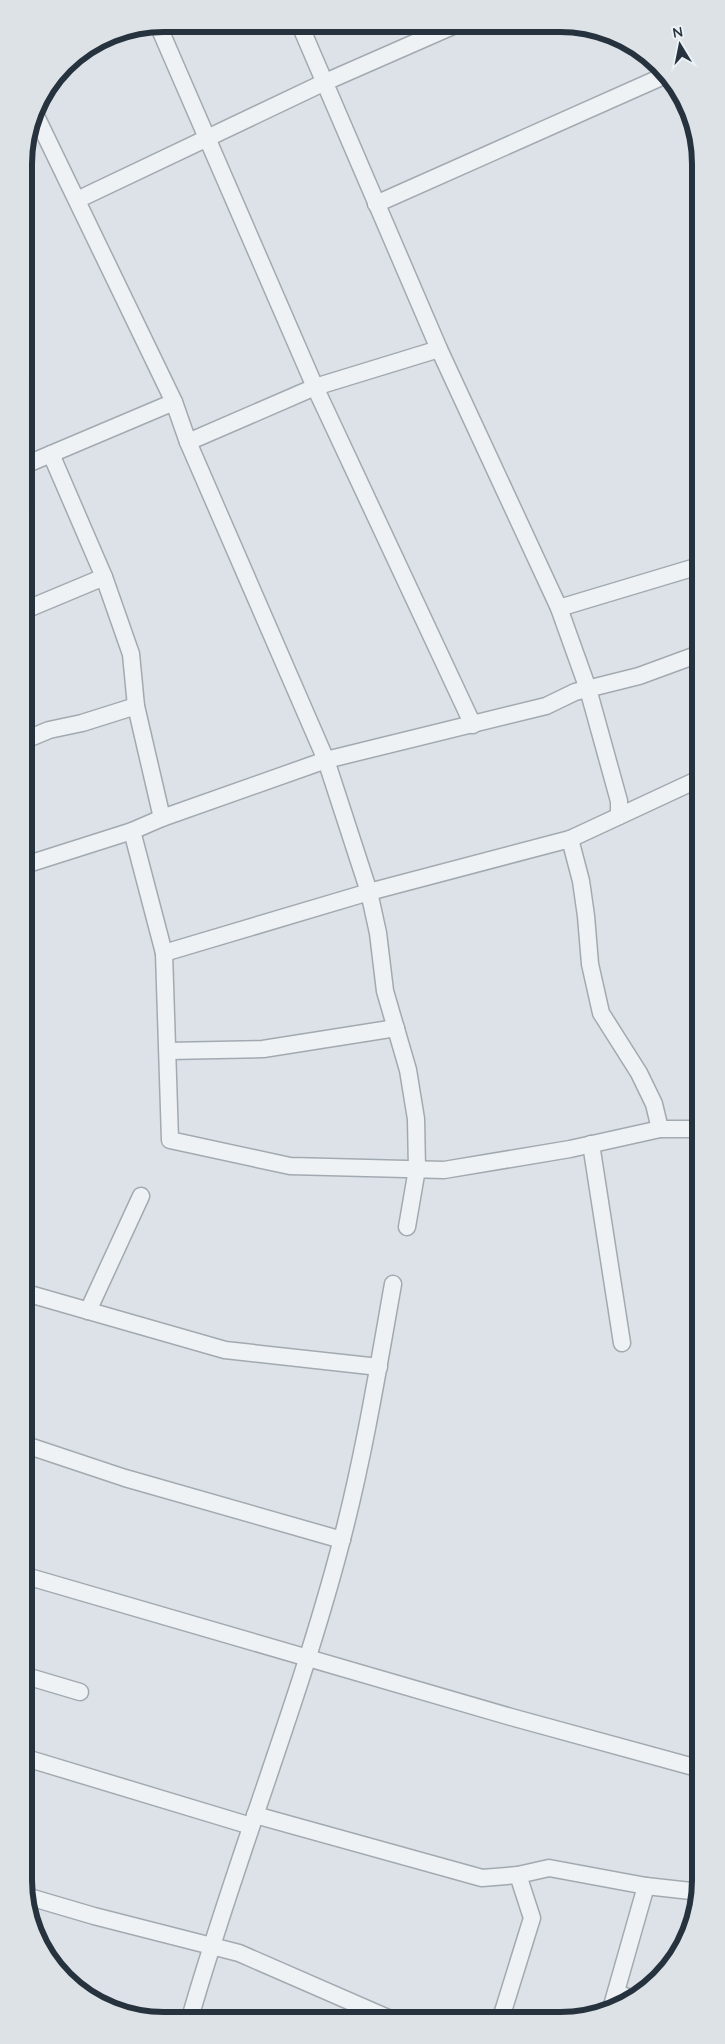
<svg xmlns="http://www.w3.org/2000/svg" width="725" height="2044" viewBox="0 0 725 2044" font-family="Quicksand,sans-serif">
<rect width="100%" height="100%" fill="#dce2e7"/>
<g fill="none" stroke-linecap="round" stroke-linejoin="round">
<g stroke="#a2aab1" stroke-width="19">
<g id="street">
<path d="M 158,25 L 315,387 L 473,725"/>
<path d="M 300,25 L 439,349 L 559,608 L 588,689 L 619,801 L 619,816"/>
<path d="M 35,114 L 174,402 L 188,442 L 326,760 L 369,892 L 378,933 L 385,991 L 408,1070 L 416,1119 L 417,1169 L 407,1227"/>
<path d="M 77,200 L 323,83 L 453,26"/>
<path d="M 376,204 L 666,75"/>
<path d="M 188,442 L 315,387 L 439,349"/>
<path d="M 51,454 L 104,577 L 131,654 L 136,706 L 162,818"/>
<path d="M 25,465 L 174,402"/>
<path d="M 559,608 L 699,566"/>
<path d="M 25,610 L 104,577"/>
<path d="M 25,740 L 49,730 L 82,723 L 136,706"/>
<path d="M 132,831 L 164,953 L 170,1140 L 290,1166 L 444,1170 L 570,1149 L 660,1129 L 700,1129"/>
<path d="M 570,839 L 581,881 L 586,916 L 590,964 L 601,1013 L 639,1073 L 654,1104 L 660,1129"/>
<path d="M 25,865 L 132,831 L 162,818 L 326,760 L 546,706 L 575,692 L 639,676 L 699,654"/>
<path d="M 164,953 L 369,892 L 570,839 L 699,779"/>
<path d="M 168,1051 L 263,1049 L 396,1028"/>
<path d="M 591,1144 L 622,1343"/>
<path d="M 33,1295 L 225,1350 L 379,1367"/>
<path d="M 88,1311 L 141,1196"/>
<path d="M 26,1445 L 125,1478 L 342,1540"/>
<path d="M 26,1576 L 511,1717 L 701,1769"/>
<path d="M 26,1676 L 80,1692"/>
<path d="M 26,1758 L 251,1826"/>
<path d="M 255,1815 L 482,1878 L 518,1875 L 549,1868 L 646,1886 L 700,1892"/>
<path d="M 26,1896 L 94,1916 L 239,1953 L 388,2018"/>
<path d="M 616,1993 L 634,1999"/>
<path d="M 611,2009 L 646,1886"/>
<path d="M 190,2018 C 236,1857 300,1701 342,1539 C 364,1455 378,1369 393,1284"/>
<path d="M 501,2018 L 532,1918 L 518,1875"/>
</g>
</g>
<use href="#street" stroke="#eff2f5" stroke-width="16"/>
</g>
<path d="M0 0H725V2044H0ZM164 32H560A132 132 0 0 1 692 164V1880A132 132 0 0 1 560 2012H164A132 132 0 0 1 32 1880V164A132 132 0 0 1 164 32Z" fill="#dce2e6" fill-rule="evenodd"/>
<path fill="none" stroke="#26323d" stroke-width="6" d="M164 32H560A132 132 0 0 1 692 164V1880A132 132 0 0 1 560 2012H164A132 132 0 0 1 32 1880V164A132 132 0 0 1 164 32Z"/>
<g transform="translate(680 45) rotate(350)" stroke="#ecf1f5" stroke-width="4" paint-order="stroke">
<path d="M0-4L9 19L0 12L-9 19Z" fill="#26323d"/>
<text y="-8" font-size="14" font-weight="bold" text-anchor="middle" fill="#26323d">N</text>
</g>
</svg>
